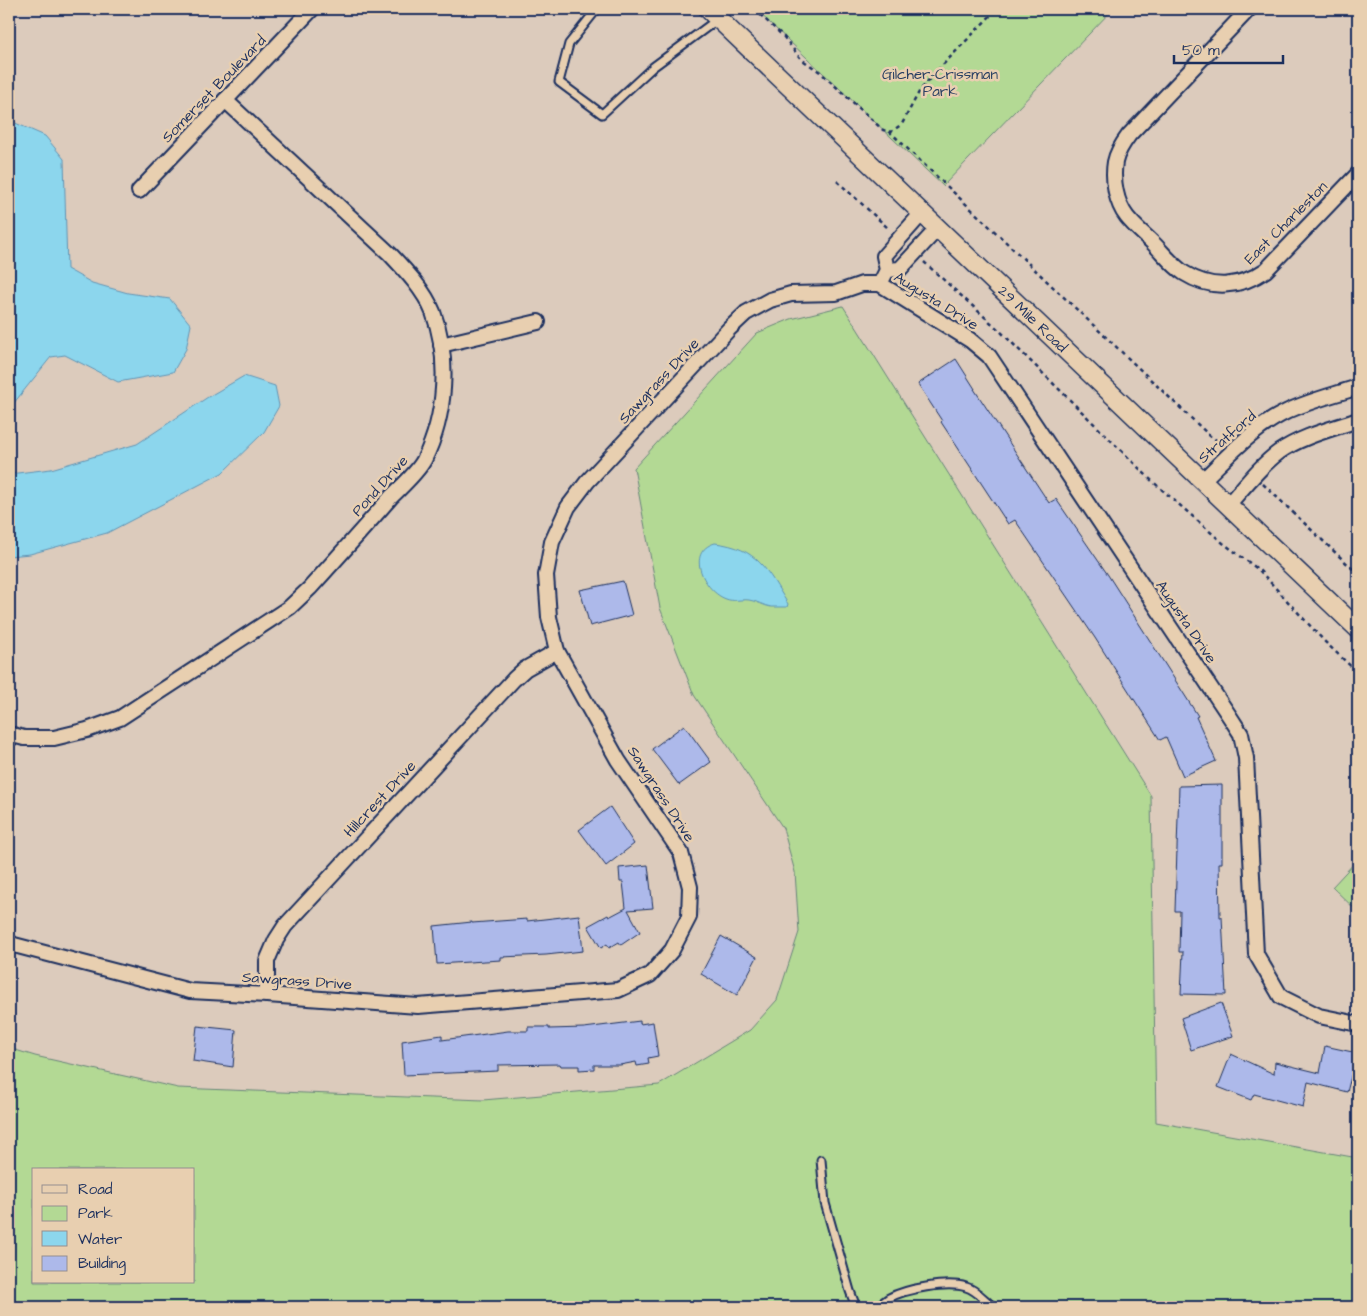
<svg xmlns="http://www.w3.org/2000/svg" width="1367" height="1316" viewBox="0 0 1367 1316" font-family="'Architects Daughter',sans-serif">
<rect width="100%" height="100%" fill="#dccbbc"/>
<filter id="ink" filterUnits="userSpaceOnUse"><feTurbulence type="fractalNoise" baseFrequency=".02" numOctaves="2"/><feDisplacementMap in="SourceGraphic" scale="10" xChannelSelector="R" yChannelSelector="G"/><feConvolveMatrix kernelMatrix="1 2 1 2 8 2 1 2 1" color-interpolation-filters="sRGB"/></filter>
<g filter="url(#ink)">
<g fill="#b3d994" stroke="#678479" fill-rule="evenodd">
<path d="M 755,9 L 1113,9 L 943,186 Z"/>
<path d="M 843,306 L 1151,796 L 1156,1122 L 1358,1158 L 1358,1307 L 9,1307 L 9,1048 L 35,1056 L 178,1088 L 483,1100 L 659,1085 L 750,1030 L 777,1000 L 799,932 L 795,872 L 783,828 L 694,695 L 660,608 L 634,468 L 757,333 L 791,319 ZM 34,1170 L 194,1170 L 194,1282 L 34,1282 Z"/>
<path d="M 1358,859 L 1358,912 L 1332,887 Z"/>
</g>
<g fill="#8cd6ed" stroke="#5f93b4">
<path d="M 13,122 L 45,136 L 64,159 L 67,269 L 92,283 L 128,293 L 170,299 L 191,325 L 186,349 L 173,372 L 118,382 L 65,355 L 51,357 L 9,409 L 9,124 Z"/>
<path d="M 244,376 L 275,386 L 279,406 L 264,432 L 222,473 L 107,533 L 30,554 L 9,556 L 9,474 L 51,469 L 137,444 L 208,397 Z"/>
<path d="M 715,543 C 758,548 767,570 788,604 L 787,607 C 782,607 776,607 771,607 C 764,606 757,601 749,600 C 741,599 733,602 726,599 C 705,592 684,552 715,543 Z"/>
</g>
<g fill="#adb9ea" stroke="#1b2f5e">
<path d="M 956,359 L 975,389 L 974,389 L 1049,503 L 1056,499 L 1108,575 L 1198,716 L 1196,717 L 1216,761 L 1183,776 L 1166,737 L 1160,740 L 1095,638 L 1015,520 L 1008,524 L 941,422 L 942,421 L 918,384 Z"/>
<path d="M 623,581 L 632,615 L 590,626 L 580,590 Z"/>
<path d="M 684,725 L 711,762 L 679,785 L 652,749 Z"/>
<path d="M 1222,785 L 1222,863 L 1219,863 L 1220,917 L 1222,917 L 1226,995 L 1181,994 L 1183,952 L 1179,952 L 1180,911 L 1175,911 L 1179,786 Z"/>
<path d="M 610,807 L 634,844 L 606,866 L 579,830 Z"/>
<path d="M 648,865 L 653,908 L 628,910 L 640,932 L 621,945 L 619,942 L 609,948 L 607,944 L 601,948 L 588,926 L 608,915 L 609,917 L 626,908 L 623,882 L 620,882 L 619,868 Z"/>
<path d="M 579,915 L 583,951 L 546,955 L 501,957 L 501,960 L 437,964 L 434,926 L 472,922 L 472,923 L 527,919 L 527,921 Z"/>
<path d="M 721,936 L 757,957 L 737,995 L 701,974 Z"/>
<path d="M 1221,1003 L 1233,1036 L 1191,1050 L 1181,1018 Z"/>
<path d="M 640,1021 L 640,1024 L 653,1022 L 658,1056 L 648,1058 L 649,1064 L 637,1066 L 636,1062 L 620,1065 L 594,1065 L 594,1069 L 579,1070 L 579,1066 L 561,1066 L 560,1064 L 498,1065 L 498,1071 L 404,1075 L 402,1041 L 442,1035 L 442,1040 L 508,1031 L 528,1031 L 528,1027 L 549,1027 L 549,1029 L 584,1028 Z"/>
<path d="M 197,1026 L 236,1030 L 233,1067 L 193,1061 Z"/>
<path d="M 1325,1046 L 1357,1053 L 1347,1092 L 1308,1082 L 1303,1107 L 1254,1094 L 1251,1100 L 1218,1087 L 1231,1054 L 1274,1074 L 1275,1062 L 1320,1073 Z"/>
</g>
<g fill="none" stroke-linecap="round" stroke-linejoin="round">
<g stroke="#1b2f5e" stroke-width="11">
<g id="service">
<path d="M 597,9 L 569,44 L 559,82 L 602,114 L 653,67 L 718,19"/>
<path d="M 821,1160 L 825,1203 L 850,1291 L 856,1307"/>
<path d="M 876,1307 C 881,1304 885,1301 889,1298 C 905,1289 947,1281 966,1287 C 977,1290 985,1301 994,1307"/>
</g>
</g>
<g stroke="#1b2f5e" stroke-width="18">
<g id="minor">
<path d="M 1249,9 L 1129,135 C 1123,143 1117,152 1115,162 C 1112,180 1116,203 1127,217 C 1135,227 1145,235 1154,244 C 1163,253 1173,266 1184,273 C 1211,290 1240,288 1266,270 L 1358,174"/>
<path d="M 139,191 L 312,9"/>
<path d="M 887,270 L 900,269 L 938,228"/>
<path d="M 880,284 L 970,340 L 989,356 L 1230,717 L 1241,734 L 1246,758 L 1256,954 L 1281,997 L 1319,1016 L 1358,1024"/>
<path d="M 880,284 L 887,270 L 884,256 L 922,213"/>
<path d="M 441,345 L 538,322"/>
<path d="M 1203,480 C 1228,456 1253,428 1286,412 C 1308,401 1334,395 1358,387"/>
<path d="M 1228,505 C 1244,487 1260,466 1279,452 C 1302,436 1332,429 1358,420"/>
<path d="M 9,734 L 24,738 L 54,738 L 87,730 L 120,718 L 290,607 L 310,588 C 337,558 364,528 391,497 C 401,487 417,473 424,460 C 446,416 450,358 433,312 C 424,290 406,271 390,254 L 225,100"/>
<path d="M 9,942 L 14,945 L 190,991 L 267,995 L 418,1006 L 618,990 L 650,975 L 672,950 L 689,917 L 690,887 L 681,853 L 618,760 L 557,651 L 549,617 L 546,575 L 552,542 L 568,507 L 587,482 L 729,329 L 746,313 L 770,300 L 791,294 L 836,293 L 862,284 L 880,284"/>
<path d="M 267,995 L 267,961 L 276,940 L 285,926 L 514,679 L 525,669 L 557,651"/>
</g>
</g>
<g stroke="#1b2f5e" stroke-width="21">
<g id="tertiary">
<path id="s1" d="M 708,9 L 1358,629"/>
</g>
</g>
<g stroke="#1b2f5e" stroke-width="2.5" stroke-dasharray="4 4" stroke-linecap="butt">
<path d="M 754,9 L 783,36 L 801,59 L 820,72 L 883,130 L 891,132 L 902,124 L 919,92 L 932,76 L 997,9"/>
<path d="M 889,131 L 1210,436 L 1222,444"/>
<path d="M 837,181 L 889,229"/>
<path d="M 924,262 L 999,330 L 1151,480 L 1223,543 L 1259,570 L 1325,642 L 1358,673"/>
<path d="M 1263,484 L 1358,574"/>
</g>
<use href="#service" stroke="#e8cfb0" stroke-width="7"/>
<use href="#minor" stroke="#e8cfb0" stroke-width="14"/>
<use href="#tertiary" stroke="#e8cfb0" stroke-width="18"/>
</g>
</g>
<g text-anchor="middle" dominant-baseline="central" stroke-width="5" stroke-linejoin="round" paint-order="stroke">
<g font-size="15" fill="#2a4063" stroke="#e8cfb0">
<text x="940" y="74">Gilcher-Crissman<tspan x="940" dy="17">Park</tspan></text>
</g>
<g font-size="15" fill="#1b2f5e" stroke="#e8cfb0">
<text transform="translate(214 89) rotate(-46)">Somerset Boulevard</text>
<text transform="translate(1286 223) rotate(-45)">East Charleston</text>
<text transform="translate(936 301) rotate(32)">Augusta Drive</text>
<text stroke="none"><textPath href="#s1" startOffset="449">29 Mile Road</textPath></text>
<text transform="translate(659 381) rotate(-47)">Sawgrass Drive</text>
<text transform="translate(1227 437) rotate(-41)">Stratford</text>
<text transform="translate(380 486) rotate(-48)">Pond Drive</text>
<text transform="translate(1186 622) rotate(56)">Augusta Drive</text>
<text transform="translate(661 794) rotate(57)">Sawgrass Drive</text>
<text transform="translate(380 799) rotate(-47)">Hillcrest Drive</text>
<text transform="translate(297 981) rotate(4)">Sawgrass Drive</text>
</g>
</g>
<rect width="1367" height="1316" fill="none" stroke="#e8cfb0" stroke-width="30"/>
<rect x="15" y="15" width="1337" height="1286" fill="none" stroke="#1b2f5e" stroke-width="2" filter="url(#ink)"/>
<rect x="32" y="1168" width="162" height="115" fill="#e8cfb0" stroke="#968f8f"/>
<rect x="42" y="1185" width="25" height="8" fill="#e8cfb0" stroke="#968f8f"/>
<text x="78" y="1194" font-size="15" fill="#1b2f5e">Road</text>
<rect x="42" y="1206" width="25" height="15" fill="#b3d994" stroke="#968f8f"/>
<text x="78" y="1218" font-size="15" fill="#1b2f5e">Park</text>
<rect x="42" y="1231" width="25" height="15" fill="#8cd6ed" stroke="#968f8f"/>
<text x="78" y="1244" font-size="15" fill="#1b2f5e">Water</text>
<rect x="42" y="1256" width="25" height="15" fill="#adb9ea" stroke="#968f8f"/>
<text x="78" y="1268" font-size="15" fill="#1b2f5e">Building</text>
<path d="M1174 55v8h109v-8" fill="none" stroke="#1b2f5e" stroke-width="2.5"/>
<text x="1182" y="55" font-size="15" fill="#1b2f5e" stroke="#e8cfb0" stroke-width="4" paint-order="stroke">50 m</text>
</svg>
